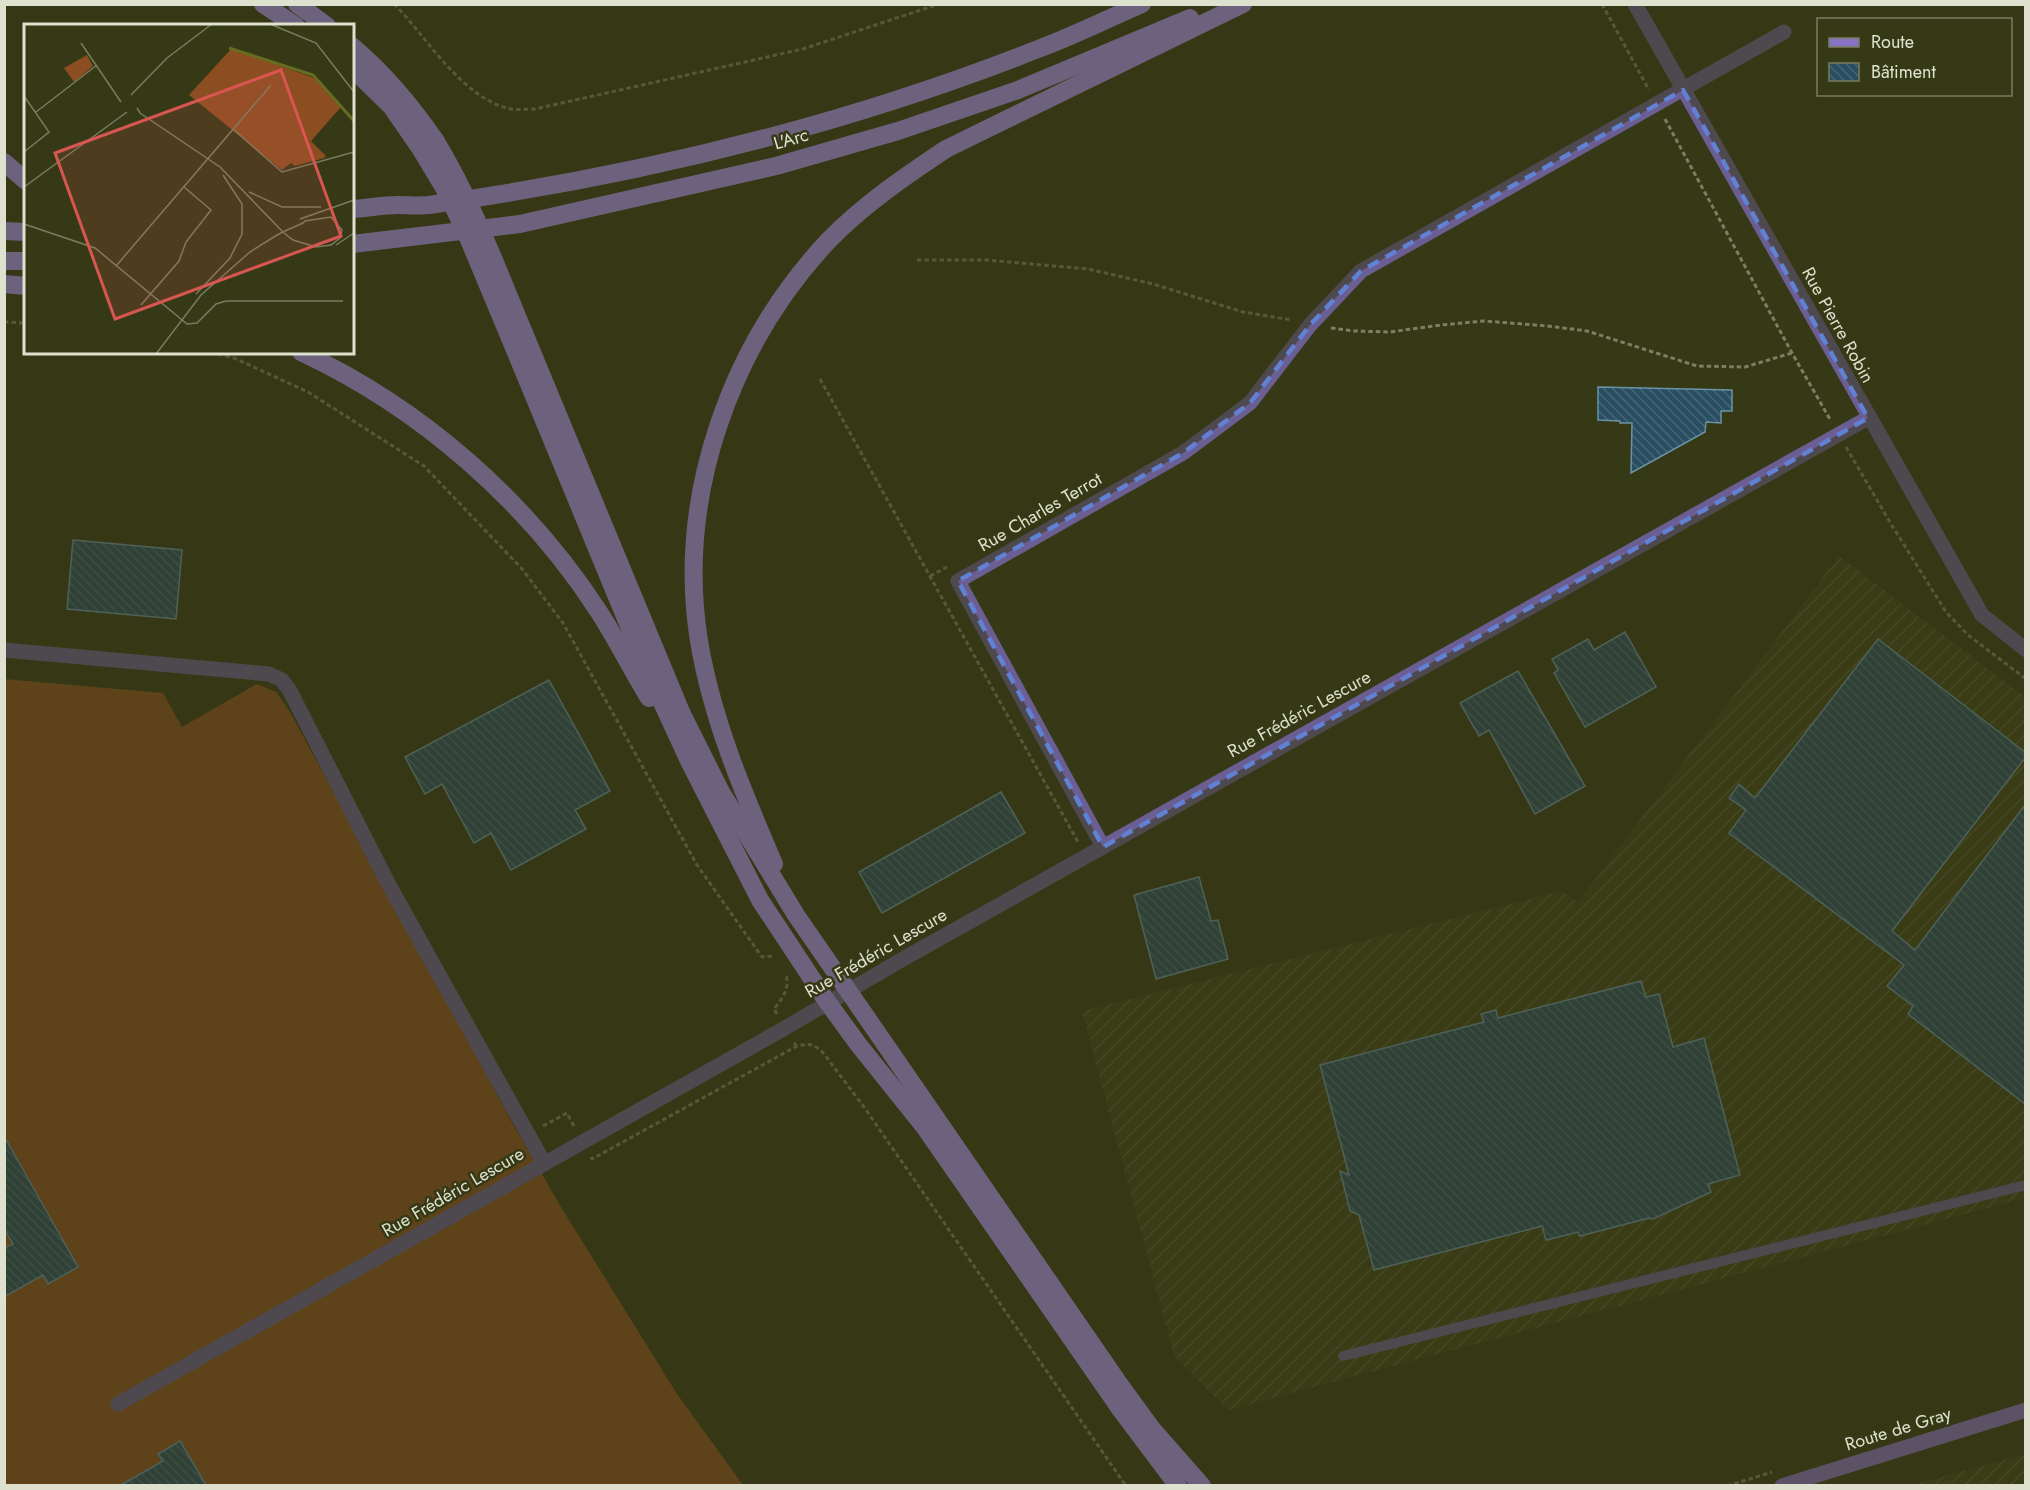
<svg xmlns="http://www.w3.org/2000/svg" width="2030" height="1490" viewBox="0 0 2030 1490" font-family="Jost,sans-serif">
<defs>
<pattern id="industrial-furrows" width="10" height="10" patternUnits="userSpaceOnUse" patternTransform="scale(1.5)"><rect width="10" height="10" fill="#3c4015"/><path d="M-1 1l2-2M0 10L10 0M9 11l2-2" fill="none" stroke="#585b36"/></pattern>
<pattern id="building-back-hatch" width="6" height="6" patternUnits="userSpaceOnUse" patternTransform="scale(1.5)"><rect width="6" height="6" fill="#294e61"/><path d="M-1 5l2 2M0 0l6 6M5-1l2 2" fill="none" stroke="#486776"/></pattern>
</defs>
<rect width="100%" height="100%" fill="#363916"/>
<g fill="url(#industrial-furrows)">
<path d="M 1839,556 L 2025,697 L 2025,1198 L 1228,1410 L 1174,1356 L 1082,1011 L 1562,891 L 1578,902 Z"/>
<path d="M 2025,1454 L 2025,1485 L 1911,1485 Z"/>
</g>
<path fill="#8c4e21" d="M 4,679 L 163,693 L 182,727 L 257,684 L 276,692 L 290,712 L 514,1126 L 561,1207 L 677,1394 L 743,1485 L 5,1485 Z"/>
<g fill="url(#building-back-hatch)" stroke="#6c92a8" stroke-width="1.5">
<path d="M 1598,387 L 1732,390 L 1732,411 L 1721,411 L 1721,423 L 1706,422 L 1705,432 L 1631,473 L 1632,423 L 1620,423 L 1620,421 L 1598,420 Z"/>
<path d="M 73,540 L 182,550 L 176,619 L 67,609 Z"/>
<path d="M 1625,632 L 1656,687 L 1585,727 L 1554,673 L 1558,670 L 1552,659 L 1588,639 L 1594,650 Z"/>
<path d="M 1878,639 L 2025,752 L 2025,758 L 1892,931 L 1915,950 L 2025,805 L 2025,1104 L 1908,1014 L 1913,1006 L 1887,986 L 1904,965 L 1729,833 L 1746,810 L 1729,798 L 1739,784 L 1755,798 Z"/>
<path d="M 1518,671 L 1585,786 L 1535,814 L 1489,730 L 1479,736 L 1460,703 Z"/>
<path d="M 549,680 L 610,791 L 575,810 L 586,829 L 511,870 L 491,833 L 474,843 L 442,784 L 425,794 L 405,757 Z"/>
<path d="M 1001,792 L 1025,833 L 882,913 L 859,872 Z"/>
<path d="M 1199,877 L 1211,921 L 1218,920 L 1228,959 L 1156,979 L 1134,895 Z"/>
<path d="M 1641,981 L 1646,997 L 1659,994 L 1673,1047 L 1704,1038 L 1740,1175 L 1708,1184 L 1711,1192 L 1653,1219 L 1649,1218 L 1580,1236 L 1578,1232 L 1546,1240 L 1542,1226 L 1374,1270 L 1359,1215 L 1350,1211 L 1340,1171 L 1349,1175 L 1320,1065 L 1484,1022 L 1481,1014 L 1496,1010 L 1498,1018 Z"/>
<path d="M 4,1136 L 78,1267 L 48,1284 L 43,1275 L 4,1297 L 4,1248 L 13,1244 L 4,1229 Z"/>
<path d="M 180,1441 L 206,1485 L 121,1485 L 163,1461 L 158,1454 Z"/>
</g>
<g fill="none" stroke-linecap="round" stroke-linejoin="round">
<g stroke="#7c7f62" stroke-width="3" stroke-dasharray="4.5 3" stroke-linecap="butt">
<path d="M 394,4 C 427,37 462,99 511,109 C 518,110 527,109 535,109 L 803,49 L 939,4"/>
<path d="M 1602,4 L 1649,90"/>
<path d="M 1665,119 L 1792,353 L 1831,421"/>
<path d="M 917,260 L 986,260 L 1088,269 L 1153,284 L 1243,312 L 1292,320"/>
<path d="M 4,322 L 26,323"/>
<path d="M 1331,328 L 1354,331 L 1390,332 L 1441,325 L 1484,321 L 1548,326 L 1587,331 L 1697,366 L 1745,367 L 1792,353"/>
<path d="M 211,352 L 234,358 L 308,392 L 424,466 L 522,569 L 563,623 L 697,865 L 762,957 L 775,956"/>
<path d="M 820,379 L 1078,842"/>
<path d="M 1846,447 L 1891,524 L 1946,612 L 1968,635 L 2026,679"/>
<path d="M 930,576 L 947,567"/>
<path d="M 777,1014 L 774,1009 C 782,999 790,988 786,975"/>
<path d="M 794,1043 L 797,1046 C 810,1043 815,1044 824,1054 L 864,1107 L 1126,1486"/>
<path d="M 543,1126 L 567,1113 L 575,1128"/>
<path d="M 591,1157 L 592,1159 L 797,1046"/>
<path d="M 1727,1486 L 1772,1472"/>
</g>
<path stroke="#6a5e93" stroke-width="10" d="M 1343,1356 L 2026,1185"/>
<g stroke="#6a5e93" stroke-width="15">
<path d="M 1635,4 L 1982,615 L 2026,650"/>
<path d="M 4,650 L 269,674 L 282,680 L 290,691 L 389,885 L 544,1163"/>
<path d="M 1103,847 L 958,581 L 1183,453 L 1250,403 L 1310,325 L 1361,271 L 1784,32"/>
<path d="M 118,1404 L 785,1028 L 903,959 L 1868,418"/>
</g>
<path stroke="#8772c6" stroke-width="15" d="M 1782,1486 L 2026,1410"/>
<g stroke="#b096fd" stroke-width="18">
<path d="M 263,4 L 296,26"/>
<path d="M 297,4 L 327,26"/>
<path d="M 352,46 C 385,74 411,105 435,140"/>
<path d="M 352,68 L 391,106 L 422,151"/>
<path d="M 4,162 L 26,181"/>
<path d="M 352,209 C 367,208 383,205 398,205 C 408,205 419,206 429,205 C 637,176 843,126 1038,49 C 1073,36 1107,19 1142,4"/>
<path d="M 4,231 L 26,232"/>
<path d="M 352,244 L 520,224 L 776,166 L 898,131 L 1018,90 L 1190,18"/>
<path d="M 4,261 L 26,261"/>
<path d="M 4,284 L 26,286"/>
<path d="M 524,333 L 681,712 L 721,792 L 796,915 L 1120,1385 L 1152,1429 L 1202,1486"/>
<path d="M 510,338 L 648,672 L 690,763 L 760,900 L 826,1000 L 858,1044 L 926,1129 L 1121,1410 L 1178,1486"/>
<path d="M 301,352 C 421,408 527,501 599,612 C 617,640 632,670 649,698"/>
<path d="M 774,864 C 743,792 712,719 699,641 C 676,497 730,346 828,241 C 863,205 904,177 946,149 L 1243,4"/>
</g>
<g stroke="#b096fd" stroke-width="18">
<path d="M 435,140 C 472,201 497,268 524,333"/>
<path d="M 422,151 L 446,191 L 467,235 L 510,338"/>
</g>
</g>
<path d="M0 0H2030V1490H0ZM 1683,90 L 1868,418 L 1103,847 L 958,581 L 1183,453 L 1250,403 L 1310,325 L 1361,271 Z" fill="#363916" fill-opacity=".55" fill-rule="evenodd"/>
<path fill="none" stroke="#6181d4" stroke-width="4.5" stroke-dasharray="12 8" stroke-linejoin="round" d="M 1683,90 L 1868,418 L 1103,847 L 958,581 L 1183,453 L 1250,403 L 1310,325 L 1361,271 Z"/>
<g text-anchor="middle" dominant-baseline="central" stroke-width="5" stroke-linejoin="round" paint-order="stroke">
<g font-size="18" fill="#dee1cd" stroke="#363916">
<text transform="translate(791 139) rotate(-16)">L'Arc</text>
<text transform="translate(1838 325) rotate(61)">Rue Pierre Robin</text>
<text transform="translate(1040 512) rotate(-30)">Rue Charles Terrot</text>
<text transform="translate(1299 714) rotate(-29)">Rue Frédéric Lescure</text>
<text transform="translate(876 953) rotate(-30)">Rue Frédéric Lescure</text>
<text transform="translate(453 1192) rotate(-30)">Rue Frédéric Lescure</text>
<text transform="translate(1898 1429) rotate(-17)">Route de Gray</text>
</g>
</g>
<g transform="translate(24 24)">
<rect width="330" height="330" fill="#363916"/>
<path d="M 208,24 L 290,54 L 317,83 L 287,117 L 302,132 L 300,134 L 271,142 L 267,139 L 258,146 L 165,71 ZM 63,31 L 69,42 L 50,58 L 40,44 Z" fill="#8c4e21"/>
<path fill="none" stroke="#676d20" stroke-width="3" d="M 205,24 L 289,51 L 330,97"/>
<path fill="none" stroke="#797c5f" stroke-width="1.5" d="M 246,0 L 292,19 L 330,68M 57,19 L 97,78M 107,71 L 143,34 L 188,0M 0,72 L 25,108 L 0,128M 113,84 L 116,89 L 196,143 L 256,205 L 260,209 L 269,216 L 292,223 L 307,221 L 316,214 L 318,206 L 307,193 L 281,197 L 279,199 L 261,207 L 253,211 L 226,228 L 177,271 L 132,330M 12,88 L 73,41M 209,105 L 258,148 L 330,128M 0,163 L 103,88M 225,168 L 258,183 L 297,183M 276,195 L 330,176M 0,200 L 71,224 L 163,300 L 173,299 L 192,280 L 202,277 L 319,277M 312,221 L 330,209M 92,242 L 247,61M 172,270 L 206,234 L 218,210 L 218,180 L 199,151M 117,281 L 155,237 L 162,218 L 187,186 L 160,163"/>
<path fill="#d85651" fill-opacity="0.15" stroke="#d85651" stroke-width="3" d="M 257,46 L 317,212 L 91,295 L 31,129 Z"/>
<rect width="330" height="330" fill="none" stroke="#dee1cd" stroke-width="3"/>
</g>
<rect width="2030" height="1490" fill="none" stroke="#dee1cd" stroke-width="12"/>
<rect x="1817" y="18" width="195" height="78" fill="#363916" stroke="#797c5f" stroke-width="1.5"/>
<rect x="1829" y="38" width="30" height="9" fill="#8772c6" stroke="#797c5f" stroke-width="1.5"/>
<text x="1871" y="48" font-size="18" fill="#dee1cd">Route</text>
<rect x="1829" y="63" width="30" height="18" fill="url(#building-back-hatch)" stroke="#797c5f" stroke-width="1.5"/>
<text x="1871" y="78" font-size="18" fill="#dee1cd">Bâtiment</text>
</svg>
